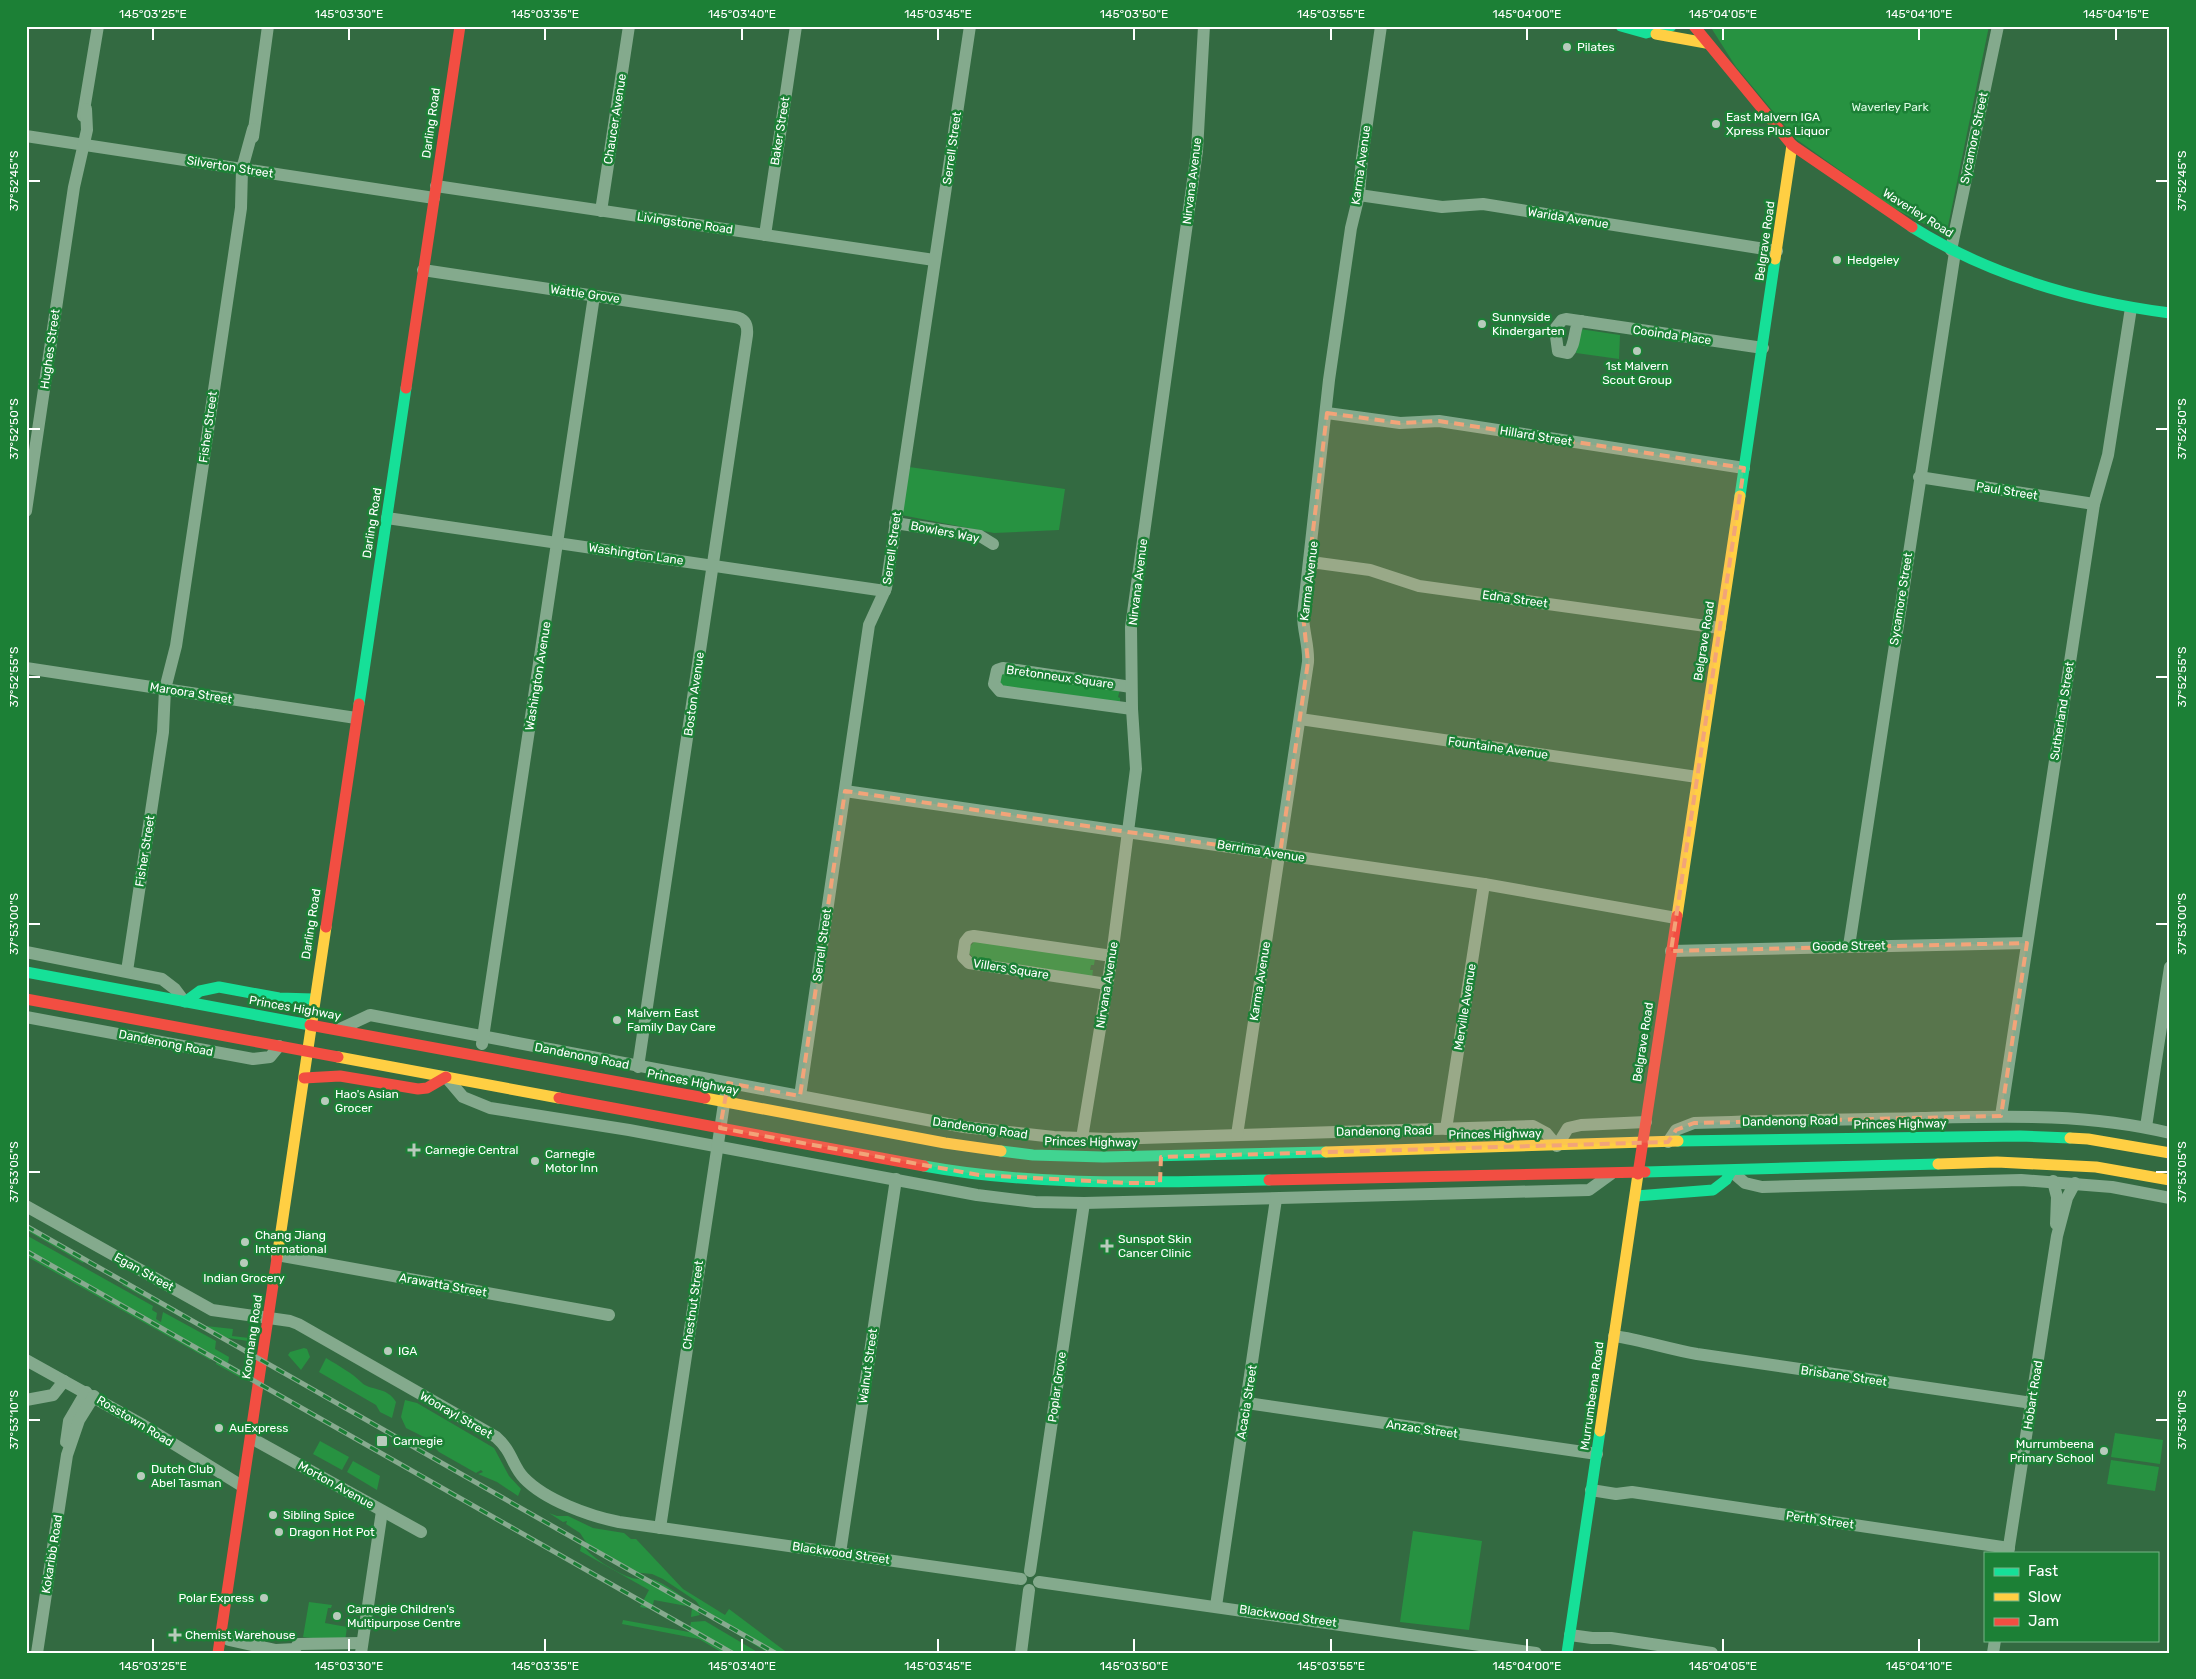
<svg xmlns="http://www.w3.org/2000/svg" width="2196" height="1679" viewBox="0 0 2196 1679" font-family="Rubik,sans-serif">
<rect width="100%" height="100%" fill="#336a41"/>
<g fill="#279241">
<path d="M 1710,26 L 1989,26 L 1947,231 L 1942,233 L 1891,207 L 1796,139 L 1736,67 Z"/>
<path d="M 1580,329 L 1620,335 L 1619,359 L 1576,353 Z"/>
<path d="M 909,467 L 1065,489 L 1059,530 L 994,533 L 901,515 Z"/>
<path d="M 1002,673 L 1120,690 L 1118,697 L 1120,698 L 1120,704 L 1000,686 L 999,675 Z"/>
<path d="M 975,941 L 1095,958 L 1094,965 L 1091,965 L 1090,970 L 1093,970 L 1092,978 L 976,961 L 969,953 L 969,947 Z"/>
<path d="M 26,1224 L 87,1258 L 83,1263 L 26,1230 Z"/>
<path d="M 26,1235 L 153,1306 L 152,1310 L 157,1313 L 156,1319 L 161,1322 L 163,1312 L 216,1341 L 215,1349 L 229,1357 L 228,1363 L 244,1372 L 243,1379 L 216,1364 L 217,1357 L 210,1360 L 205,1357 L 26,1256 Z"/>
<path d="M 127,1281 L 206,1326 L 233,1329 L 232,1336 L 249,1338 L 248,1341 L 215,1336 L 122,1285 Z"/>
<path d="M 304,1348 L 307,1349 L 310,1357 L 301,1370 L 288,1355 L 290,1352 Z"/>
<path d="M 326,1358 C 339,1366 352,1373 361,1382 C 369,1391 387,1386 396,1402 L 392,1418 L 380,1412 L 376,1405 L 319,1372 Z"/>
<path d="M 405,1400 L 417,1403 L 494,1448 L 509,1476 L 521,1489 L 518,1496 L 497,1482 L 478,1474 L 483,1472 L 481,1470 L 476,1473 L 439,1452 L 426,1438 L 406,1428 L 401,1417 Z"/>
<path d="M 2115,1433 L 2163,1440 L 2160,1464 L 2111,1457 Z"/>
<path d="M 320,1441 L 349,1457 L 342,1470 L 313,1454 Z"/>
<path d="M 2111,1460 L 2159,1467 L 2155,1491 L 2107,1484 Z"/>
<path d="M 353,1461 L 380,1476 L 377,1490 L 347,1472 Z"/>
<path d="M 549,1513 L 557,1516 L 568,1516 L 593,1528 L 624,1533 L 631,1539 L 636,1539 L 683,1589 L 725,1615 L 729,1609 L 785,1651 L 795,1653 L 768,1653 L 706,1615 L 696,1601 L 663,1579 L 652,1574 L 632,1572 L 591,1550 L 580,1533 L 566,1524 L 567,1521 L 563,1522 Z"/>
<path d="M 1413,1531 L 1482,1541 L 1469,1630 L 1400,1622 Z"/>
<path d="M 582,1543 C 587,1556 619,1574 632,1578 C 638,1580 645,1577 651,1579 C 662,1581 697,1605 700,1615 L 691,1617 L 692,1607 L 654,1600 L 652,1609 L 640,1607 L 649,1590 L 580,1551 Z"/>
<path d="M 309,1602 L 332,1605 L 331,1608 L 328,1608 L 325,1623 L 347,1627 L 345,1642 L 303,1637 Z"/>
<path d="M 623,1620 L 689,1632 L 691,1622 L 705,1621 L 759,1653 L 723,1653 L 699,1639 L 622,1624 Z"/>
</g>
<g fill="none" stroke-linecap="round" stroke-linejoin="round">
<g stroke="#84aa8d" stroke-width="12">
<path d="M 83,116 L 98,26"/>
<path d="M 26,136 L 434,198"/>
<path d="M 253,137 L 268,26"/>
<path d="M 436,186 L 934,260"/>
<path d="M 1359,195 L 1442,207 L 1483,204 L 1777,251"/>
<path d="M 601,211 L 629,26"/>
<path d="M 765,235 L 796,26"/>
<path d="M 1951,250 L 1998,26"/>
<path d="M 423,270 L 735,317 C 745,319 748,325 747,335 L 638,1067"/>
<path d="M 1582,321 L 1578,323 C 1574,332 1575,346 1568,353 L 1558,351 L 1555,329 L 1562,320 L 1566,319 L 1763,348"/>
<path d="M 1327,413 L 1400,423 L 1439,421 L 1744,468"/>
<path d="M 1919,477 L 2094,504"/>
<path d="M 26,511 L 74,187 L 87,130 L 86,109"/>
<path d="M 387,518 L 885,591"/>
<path d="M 895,523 L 980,536 L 993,544"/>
<path d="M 1311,562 L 1370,570 L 1419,586 L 1720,628"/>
<path d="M 26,668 L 356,718"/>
<path d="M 1131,687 L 1003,668 L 997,670 L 994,684 L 1000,691 L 1132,709"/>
<path d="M 1300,719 L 1697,777"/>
<path d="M 845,791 L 1484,884 L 1676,918"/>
<path d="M 1849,946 L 1955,252"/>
<path d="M 1671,951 L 2027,943"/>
<path d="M 26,952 L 162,979 L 175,989 L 184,1001"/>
<path d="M 127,971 L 163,732 L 165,689 L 176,646 L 241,208 L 242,169 L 253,129"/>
<path d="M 1107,984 L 969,963 L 963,957 L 965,942 L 969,937 L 974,936 L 1112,956"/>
<path d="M 26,1017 L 253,1059 L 270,1057 L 279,1046"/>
<path d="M 340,1029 L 370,1015 L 964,1127 L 1054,1137 L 1109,1139 L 1533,1126 L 1546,1133 L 1557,1146 L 1568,1128 L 1581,1125 L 1646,1122"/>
<path d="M 482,1044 L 594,296"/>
<path d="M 446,1077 L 463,1097 L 490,1108 L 629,1130 L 977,1195 L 1035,1202 L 1084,1203 L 1589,1190 L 1611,1174"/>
<path d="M 800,1096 L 869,625 L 886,588 L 970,26"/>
<path d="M 2001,1116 L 2094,504 L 2108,455 L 2131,308"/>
<path d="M 2146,1127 L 2170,967"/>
<path d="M 1446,1129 L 1484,884"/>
<path d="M 1237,1135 L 1308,662 C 1309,646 1303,631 1303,615 L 1329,380 L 1351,228 L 1359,195 L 1362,158 L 1381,26"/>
<path d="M 1082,1138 L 1112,956 L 1136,769 L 1132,709 L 1131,627 L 1197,151 L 1204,26"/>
<path d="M 1668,1142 L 1676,1130 L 1694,1123 C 1770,1120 1845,1120 1921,1118 C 2005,1116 2087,1113 2170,1133"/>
<path d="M 1731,1171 L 1745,1183 L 1762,1187 L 2021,1180 L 2112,1187 L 2170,1198"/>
<path d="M 2053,1181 L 2057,1197 L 2056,1224"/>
<path d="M 26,1206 L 212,1310 L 290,1321 L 298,1324 L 496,1437 C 513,1452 512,1466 524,1478 C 545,1500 589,1516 619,1522 L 1021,1579"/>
<path d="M 277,1255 L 609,1315"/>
<path d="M 1614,1336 C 1642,1340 1668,1349 1697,1354 L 2032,1403"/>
<path d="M 26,1360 L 143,1425 L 242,1486"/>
<path d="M 26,1400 L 53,1395 L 64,1381"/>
<path d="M 1247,1403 L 1597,1454"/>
<path d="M 251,1438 L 421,1532"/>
<path d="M 66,1442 L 69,1421 L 86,1392"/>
<path d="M 1591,1490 L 1616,1494 L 1632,1492 L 2009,1548"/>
<path d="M 660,1528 L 725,1097"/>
<path d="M 840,1553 L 896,1179"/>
<path d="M 2008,1553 L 2057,1236 L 2067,1198 L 2075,1183"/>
<path d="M 1030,1571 L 1084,1203"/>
<path d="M 1039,1582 L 1536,1653"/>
<path d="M 1216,1606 L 1276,1199"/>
<path d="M 1570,1635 L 1592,1638 L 1611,1638 L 1712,1653"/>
<path d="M 229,1640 L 276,1650 L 295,1649 L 298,1644 L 362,1643"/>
<path d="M 37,1653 L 67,1455 L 79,1420 L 94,1396"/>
<path d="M 361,1653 L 382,1511"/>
<path d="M 1021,1653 L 1029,1590"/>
<path d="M 1993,1653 L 1995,1640"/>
</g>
<g stroke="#16e098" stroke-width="11">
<path d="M 1621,26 L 1646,33 L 1671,26"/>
<path d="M 1912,227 C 1990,276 2079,301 2170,313"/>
<path d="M 1740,496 L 1775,259"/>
<path d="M 359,704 L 406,388"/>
<path d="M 26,972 L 310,1025"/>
<path d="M 185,1002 L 200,991 L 219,987 L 279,998 L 313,999"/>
<path d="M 1678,1141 L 2020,1136 L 2070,1138"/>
<path d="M 1001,1151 L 1033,1155 L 1103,1157 L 1326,1152"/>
<path d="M 924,1166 C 1038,1187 1153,1182 1269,1180"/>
<path d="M 1645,1172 L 1938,1164"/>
<path d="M 1636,1196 L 1713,1190 L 1726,1180 L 1731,1171"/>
<path d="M 1567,1653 L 1600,1431"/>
</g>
<g stroke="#ffcf43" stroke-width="11">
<path d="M 1656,34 L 1706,43"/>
<path d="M 1775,259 L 1792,145"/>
<path d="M 1677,916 L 1740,496"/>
<path d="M 338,1057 L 559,1098"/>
<path d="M 705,1098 L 945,1143 L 1001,1151"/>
<path d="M 2070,1138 L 2088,1139 L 2170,1153"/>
<path d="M 1326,1152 L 1678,1141"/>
<path d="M 1938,1164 L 1997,1162 L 2096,1167 L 2170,1180"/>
<path d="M 277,1258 L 326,927"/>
<path d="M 1600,1431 L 1638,1174"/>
</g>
<g stroke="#f24e42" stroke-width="11">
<path d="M 1694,26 L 1792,145 L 1912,227"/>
<path d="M 406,388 L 460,26"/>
<path d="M 326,927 L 359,704"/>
<path d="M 26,999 L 338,1057"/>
<path d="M 310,1025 L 705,1098"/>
<path d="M 304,1078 L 340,1076 L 418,1089 L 427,1088 L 446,1077"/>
<path d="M 559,1098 L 924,1166"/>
<path d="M 1638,1174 L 1677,916"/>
<path d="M 1269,1180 L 1645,1172"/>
<path d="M 218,1653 L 277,1258"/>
</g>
<g stroke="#87aa8f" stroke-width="5">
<g id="rail">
<path d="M 26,1226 L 775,1653"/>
<path d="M 26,1251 L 732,1653"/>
</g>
</g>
<use href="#rail" stroke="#1c8036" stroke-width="3" stroke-dasharray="9" stroke-linecap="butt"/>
</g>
<path fill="#f2a479" fill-opacity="0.2" stroke="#f2a479" stroke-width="4" stroke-dasharray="10 6" stroke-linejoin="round" d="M 1327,413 L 1400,423 L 1439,421 L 1744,468 L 1671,951 L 2027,943 L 2001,1116 L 1694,1123 L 1676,1130 L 1668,1142 L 1161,1157 L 1160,1183 L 1127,1183 L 979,1175 L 720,1128 L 728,1083 L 800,1096 L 845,791 L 1280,854 L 1308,662 L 1303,615 Z"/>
<path fill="none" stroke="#fff" stroke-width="2" d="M 153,28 L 153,40M 349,28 L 349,40M 545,28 L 545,40M 742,28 L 742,40M 938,28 L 938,40M 1134,28 L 1134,40M 1331,28 L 1331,40M 1527,28 L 1527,40M 1723,28 L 1723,40M 1919,28 L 1919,40M 2116,28 L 2116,40M 28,181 L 40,181M 2156,181 L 2168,181M 28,429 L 40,429M 2156,429 L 2168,429M 28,677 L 40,677M 2156,677 L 2168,677M 28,924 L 40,924M 2156,924 L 2168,924M 28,1172 L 40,1172M 2156,1172 L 2168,1172M 28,1420 L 40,1420M 2156,1420 L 2168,1420M 153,1639 L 153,1652M 349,1639 L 349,1652M 545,1639 L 545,1652M 742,1639 L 742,1652M 938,1639 L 938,1652M 1134,1639 L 1134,1652M 1331,1639 L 1331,1652M 1527,1639 L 1527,1652M 1723,1639 L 1723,1652M 1919,1639 L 1919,1652"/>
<g fill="#b8cbbc" stroke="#1c8036" stroke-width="2">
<circle cx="1567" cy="47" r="5"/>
<circle cx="1716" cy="124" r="5"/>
<circle cx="1837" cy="260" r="5"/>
<circle cx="1482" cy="324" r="5"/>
<circle cx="1637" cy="351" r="5"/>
<circle cx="617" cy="1020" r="5"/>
<circle cx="325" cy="1101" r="5"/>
<path d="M411.5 1142.5h5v5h5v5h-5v5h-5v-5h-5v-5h5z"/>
<circle cx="535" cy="1161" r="5"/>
<circle cx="245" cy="1242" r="5"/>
<path d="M1104.5 1238.5h5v5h5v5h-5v5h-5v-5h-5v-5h5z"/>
<circle cx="244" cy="1263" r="5"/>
<circle cx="388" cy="1351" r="5"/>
<circle cx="219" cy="1428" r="5"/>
<rect x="376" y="1435" width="12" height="12" rx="2.5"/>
<circle cx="2104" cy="1451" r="5"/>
<circle cx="141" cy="1476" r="5"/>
<circle cx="273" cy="1515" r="5"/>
<circle cx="279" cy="1532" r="5"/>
<circle cx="264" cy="1598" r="5"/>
<circle cx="337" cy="1616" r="5"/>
<path d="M172.5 1627.5h5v5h5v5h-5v5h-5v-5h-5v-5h5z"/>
</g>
<g text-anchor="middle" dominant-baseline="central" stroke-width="5" stroke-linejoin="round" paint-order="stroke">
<g font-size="12" fill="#fff" stroke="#1c8036" text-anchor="start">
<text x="1577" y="47">Pilates</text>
<text x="1726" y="117">East Malvern IGA<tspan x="1726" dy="14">Xpress Plus Liquor</tspan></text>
<text x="1847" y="260">Hedgeley</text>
<text x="1492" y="317">Sunnyside<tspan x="1492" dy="14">Kindergarten</tspan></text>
<text x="1637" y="366" text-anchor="middle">1st Malvern<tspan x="1637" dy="14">Scout Group</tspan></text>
<text x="627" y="1013">Malvern East<tspan x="627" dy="14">Family Day Care</tspan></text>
<text x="335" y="1094">Hao's Asian<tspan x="335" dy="14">Grocer</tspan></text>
<text x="425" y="1150">Carnegie Central</text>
<text x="545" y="1154">Carnegie<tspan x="545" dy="14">Motor Inn</tspan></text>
<text x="255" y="1235">Chang Jiang<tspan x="255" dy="14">International</tspan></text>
<text x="1118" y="1239">Sunspot Skin<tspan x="1118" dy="14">Cancer Clinic</tspan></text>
<text x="244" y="1278" text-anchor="middle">Indian Grocery</text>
<text x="398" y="1351">IGA</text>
<text x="229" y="1428">AuExpress</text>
<text x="393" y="1441">Carnegie</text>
<text x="2094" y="1444" text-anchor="end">Murrumbeena<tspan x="2094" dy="14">Primary School</tspan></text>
<text x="151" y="1469">Dutch Club<tspan x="151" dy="14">Abel Tasman</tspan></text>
<text x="283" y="1515">Sibling Spice</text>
<text x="289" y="1532">Dragon Hot Pot</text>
<text x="254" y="1598" text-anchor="end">Polar Express</text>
<text x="347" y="1609">Carnegie Children's<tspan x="347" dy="14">Multipurpose Centre</tspan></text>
<text x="185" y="1635">Chemist Warehouse</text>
</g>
<g font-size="12" fill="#defbe5" stroke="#1c8036">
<text x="1890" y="107">Waverley Park</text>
</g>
<g font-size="12" fill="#fff" stroke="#1c8036">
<text transform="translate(615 119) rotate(-81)">Chaucer Avenue</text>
<text transform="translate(431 123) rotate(-82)">Darling Road</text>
<text transform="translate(780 131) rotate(-81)">Baker Street</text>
<text transform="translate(1974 138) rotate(-78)">Sycamore Street</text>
<text transform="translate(952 148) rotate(-82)">Serrell Street</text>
<text transform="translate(1361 165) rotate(-82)">Karma Avenue</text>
<text transform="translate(230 167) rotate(9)">Silverton Street</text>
<text transform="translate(1192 181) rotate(-83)">Nirvana Avenue</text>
<text transform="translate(1918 213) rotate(32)">Waverley Road</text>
<text transform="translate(1568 218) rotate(9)">Warida Avenue</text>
<text transform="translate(685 223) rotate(8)">Livingstone Road</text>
<text transform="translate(1765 241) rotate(-82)">Belgrave Road</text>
<text transform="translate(585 294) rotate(8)">Wattle Grove</text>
<text transform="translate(1672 335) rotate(8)">Cooinda Place</text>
<text transform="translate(50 349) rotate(-82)">Hughes Street</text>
<text transform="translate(208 427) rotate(-82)">Fisher Street</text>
<text transform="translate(1536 436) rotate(9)">Hillard Street</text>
<text transform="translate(2007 491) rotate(9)">Paul Street</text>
<text transform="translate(372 523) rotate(-81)">Darling Road</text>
<text transform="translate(945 532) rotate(11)">Bowlers Way</text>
<text transform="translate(892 548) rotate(-82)">Serrell Street</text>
<text transform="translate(636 554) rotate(8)">Washington Lane</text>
<text transform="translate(1309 581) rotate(-83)">Karma Avenue</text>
<text transform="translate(1138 582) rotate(-83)">Nirvana Avenue</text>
<text transform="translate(1515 599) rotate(8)">Edna Street</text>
<text transform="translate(1901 599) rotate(-81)">Sycamore Street</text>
<text transform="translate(1704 641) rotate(-81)">Belgrave Road</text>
<text transform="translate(538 676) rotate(-81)">Washington Avenue</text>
<text transform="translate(1060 677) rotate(8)">Bretonneux Square</text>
<text transform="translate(191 693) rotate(9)">Maroora Street</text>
<text transform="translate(694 694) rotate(-82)">Boston Avenue</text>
<text transform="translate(2062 711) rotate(-81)">Sutherland Street</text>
<text transform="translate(1498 748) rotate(8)">Fountaine Avenue</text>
<text transform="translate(145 851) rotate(-81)">Fisher Street</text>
<text transform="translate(1261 851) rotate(9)">Berrima Avenue</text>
<text transform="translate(311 924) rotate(-81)">Darling Road</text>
<text transform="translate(822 945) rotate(-82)">Serrell Street</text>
<text transform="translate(1849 946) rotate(-1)">Goode Street</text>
<text transform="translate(1011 969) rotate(9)">Villers Square</text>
<text transform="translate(1260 981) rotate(-81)">Karma Avenue</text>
<text transform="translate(1107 985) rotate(-81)">Nirvana Avenue</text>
<text transform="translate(1465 1007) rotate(-81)">Merville Avenue</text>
<text transform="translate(295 1008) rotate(10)">Princes Highway</text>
<text transform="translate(1643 1042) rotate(-81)">Belgrave Road</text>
<text transform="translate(166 1043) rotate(11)">Dandenong Road</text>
<text transform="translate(582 1056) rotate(11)">Dandenong Road</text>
<text transform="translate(693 1082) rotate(11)">Princes Highway</text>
<text transform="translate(1790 1121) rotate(-1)">Dandenong Road</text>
<text transform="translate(1900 1124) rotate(-1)">Princes Highway</text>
<text transform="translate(980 1128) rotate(8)">Dandenong Road</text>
<text transform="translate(1384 1131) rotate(-1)">Dandenong Road</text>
<text transform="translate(1495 1134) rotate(-1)">Princes Highway</text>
<text transform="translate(1091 1142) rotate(1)">Princes Highway</text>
<text transform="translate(144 1272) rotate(29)">Egan Street</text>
<text transform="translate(443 1285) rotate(10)">Arawatta Street</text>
<text transform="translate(693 1305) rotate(-82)">Chestnut Street</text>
<text transform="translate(252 1337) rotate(-82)">Koornang Road</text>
<text transform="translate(868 1366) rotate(-82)">Walnut Street</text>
<text transform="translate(1844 1376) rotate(8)">Brisbane Street</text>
<text transform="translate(1057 1387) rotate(-82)">Poplar Grove</text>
<text transform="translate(2033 1395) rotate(-81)">Hobart Road</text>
<text transform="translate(1592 1396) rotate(-82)">Murrumbeena Road</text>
<text transform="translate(1247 1402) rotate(-81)">Acacia Street</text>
<text transform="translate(456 1415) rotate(30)">Woorayl Street</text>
<text transform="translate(135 1421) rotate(31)">Rosstown Road</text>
<text transform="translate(1422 1429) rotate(8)">Anzac Street</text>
<text transform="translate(336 1485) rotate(29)">Morton Avenue</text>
<text transform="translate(1820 1520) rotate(8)">Perth Street</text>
<text transform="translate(841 1553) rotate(8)">Blackwood Street</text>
<text transform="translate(52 1554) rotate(-81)">Kokaribb Road</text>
<text transform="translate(1288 1616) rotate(8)">Blackwood Street</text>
</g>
</g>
<rect width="2196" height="1679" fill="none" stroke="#1c8036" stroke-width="55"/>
<rect x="1984" y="1552" width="175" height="90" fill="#1c8036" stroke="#77b386"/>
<rect x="1994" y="1568" width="25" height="8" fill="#16e098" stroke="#77b386"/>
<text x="2028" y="1576" font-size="15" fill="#ffffff">Fast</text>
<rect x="1994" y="1593" width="25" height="8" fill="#ffcf43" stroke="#77b386"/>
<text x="2028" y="1602" font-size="15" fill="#ffffff">Slow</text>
<rect x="1994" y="1618" width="25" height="8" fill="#f24e42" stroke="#77b386"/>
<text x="2028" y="1626" font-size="15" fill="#ffffff">Jam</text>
<rect x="28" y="28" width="2140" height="1624" fill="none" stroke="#fff" stroke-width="2"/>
<g font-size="12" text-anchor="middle" fill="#fff">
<text x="153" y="18">145°03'25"E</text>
<text x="349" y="18">145°03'30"E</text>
<text x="545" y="18">145°03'35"E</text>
<text x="742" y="18">145°03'40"E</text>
<text x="938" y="18">145°03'45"E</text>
<text x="1134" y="18">145°03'50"E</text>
<text x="1331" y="18">145°03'55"E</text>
<text x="1527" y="18">145°04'00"E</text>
<text x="1723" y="18">145°04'05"E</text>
<text x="1919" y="18">145°04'10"E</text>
<text x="2116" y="18">145°04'15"E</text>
<text transform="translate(14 181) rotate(-90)" y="4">37°52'45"S</text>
<text transform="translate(2182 181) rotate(-90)" y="4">37°52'45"S</text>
<text transform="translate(14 429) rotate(-90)" y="4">37°52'50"S</text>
<text transform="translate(2182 429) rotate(-90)" y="4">37°52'50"S</text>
<text transform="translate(14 677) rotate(-90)" y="4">37°52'55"S</text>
<text transform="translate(2182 677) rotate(-90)" y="4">37°52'55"S</text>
<text transform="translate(14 924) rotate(-90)" y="4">37°53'00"S</text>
<text transform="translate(2182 924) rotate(-90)" y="4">37°53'00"S</text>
<text transform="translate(14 1172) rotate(-90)" y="4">37°53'05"S</text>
<text transform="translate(2182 1172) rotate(-90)" y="4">37°53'05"S</text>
<text transform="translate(14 1420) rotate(-90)" y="4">37°53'10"S</text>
<text transform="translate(2182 1420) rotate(-90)" y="4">37°53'10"S</text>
<text x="153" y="1670">145°03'25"E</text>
<text x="349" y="1670">145°03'30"E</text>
<text x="545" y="1670">145°03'35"E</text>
<text x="742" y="1670">145°03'40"E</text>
<text x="938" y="1670">145°03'45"E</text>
<text x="1134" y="1670">145°03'50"E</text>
<text x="1331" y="1670">145°03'55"E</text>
<text x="1527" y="1670">145°04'00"E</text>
<text x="1723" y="1670">145°04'05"E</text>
<text x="1919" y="1670">145°04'10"E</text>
</g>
</svg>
